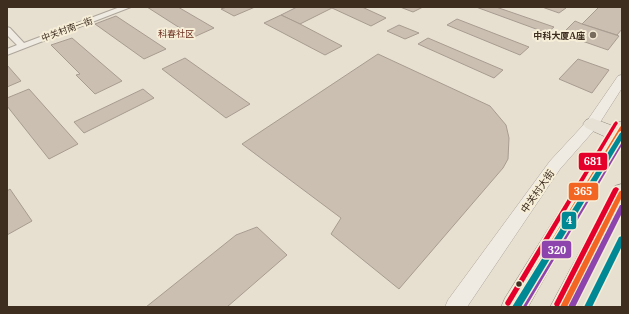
<svg xmlns="http://www.w3.org/2000/svg" width="629" height="314" viewBox="0 0 629 314" font-family="'Noto Serif','Noto Sans SC',serif">
<rect width="100%" height="100%" fill="#e7e0d1"/>
<g fill="#cbbfb2" stroke="#a89c90">
<path d="M 147,7 L 178,7 L 214,28 L 194,37 Z"/>
<path d="M 227,7 L 255,7 L 234,16 L 221,9 Z"/>
<path d="M 297,7 L 334,7 L 300,24 L 281,15 Z"/>
<path d="M 334,7 L 362,7 L 386,18 L 371,26 L 332,8 Z"/>
<path d="M 400,7 L 423,7 L 413,12 Z"/>
<path d="M 476,7 L 496,7 L 554,27 L 547,33 Z"/>
<path d="M 542,7 L 564,7 L 566,8 L 559,13 Z"/>
<path d="M 599,7 L 622,7 L 622,29 L 617,35 L 582,24 Z"/>
<path d="M 281,15 L 300,24 L 342,46 L 325,55 L 264,23 Z"/>
<path d="M 116,16 L 166,49 L 144,59 L 95,24 Z"/>
<path d="M 457,19 L 529,47 L 520,55 L 447,25 Z"/>
<path d="M 575,21 L 582,24 L 619,36 L 608,50 L 562,34 Z"/>
<path d="M 399,25 L 419,33 L 405,39 L 387,31 Z"/>
<path d="M 72,38 L 122,81 L 95,94 L 76,75 L 80,74 L 51,45 Z"/>
<path d="M 428,38 L 503,70 L 494,78 L 418,44 Z"/>
<path d="M 378,54 L 490,106 L 506,125 L 509,138 L 508,159 L 503,168 L 399,289 L 331,234 L 341,218 L 242,144 Z"/>
<path d="M 185,58 L 250,104 L 226,118 L 162,69 Z"/>
<path d="M 578,59 L 609,70 L 592,93 L 559,79 Z"/>
<path d="M 7,65 L 21,81 L 7,87 Z"/>
<path d="M 29,89 L 78,144 L 49,159 L 7,106 L 7,98 Z"/>
<path d="M 143,89 L 154,98 L 84,133 L 74,122 Z"/>
<path d="M 10,189 L 32,221 L 7,235 L 7,191 Z"/>
<path d="M 257,227 L 287,255 L 227,307 L 146,307 L 236,235 Z"/>
</g>
<g fill="none" stroke-linecap="round" stroke-linejoin="round">
<g stroke="#ada599" stroke-width="2">
<path id="minor" d="M 120,7 L 131,7 L 7,55 L 7,49 L 17,45 L 7,35 L 7,27 L 10,28 L 24,43 Z"/>
</g>
<g stroke="#ada599" stroke-width="1">
<path id="tertiary" d="M 622,75 L 622,88 L 597,127 L 560,169 L 467,307 L 445,307 L 448,300 L 550,161 L 587,121 L 618,76 Z"/>
</g>
<g stroke="#928b80" stroke-width="1">
<g id="primary">
<path d="M 592,118 L 613,126 L 616,123 L 622,121 L 622,142 L 528,307 L 501,307 L 505,298 L 606,137 L 586,128 L 583,124 L 586,120 Z"/>
<path d="M 622,184 L 622,213 L 576,307 L 550,307 L 615,186 Z"/>
</g>
</g>
<use href="#minor" fill="#efebe3" fill-rule="evenodd"/>
<use href="#tertiary" fill="#efebe3" fill-rule="evenodd"/>
<use href="#primary" fill="#e6e1d4" fill-rule="evenodd"/>
<g stroke="#f7eed8" stroke-width="3">
<g id="bus-1">
<path d="M 622,125 L 622,131 L 518,307 L 511,307 L 620,127 Z"/>
<path d="M 622,190 L 622,197 L 567,307 L 560,307 L 619,192 L 620,191 Z"/>
</g>
</g>
<g stroke="#f7eed8" stroke-width="3">
<g id="bus-2">
<path d="M 622,139 L 622,145 L 526,307 L 519,307 L 620,140 Z"/>
<path d="M 620,205 L 622,205 L 622,213 L 575,307 L 568,307 Z"/>
</g>
</g>
<g stroke="#f7eed8" stroke-width="3">
<g id="bus-3">
<path d="M 616,121 L 618,123 L 510,305 L 508,306 L 506,305 L 505,303 L 506,301 L 614,123 Z"/>
<path d="M 616,187 L 618,188 L 619,189 L 559,306 L 558,307 L 555,306 L 554,304 L 555,302 L 613,189 L 614,188 Z"/>
</g>
</g>
<use href="#bus-1" fill="#f26522" fill-rule="evenodd"/>
<use href="#bus-2" fill="#8e44ad" fill-rule="evenodd"/>
<use href="#bus-3" fill="#e4002b" fill-rule="evenodd"/>
<g stroke="#f7eed8" stroke-width="3">
<g id="metro-1">
<path d="M 622,132 L 622,139 L 521,307 L 512,307 L 620,133 Z"/>
<path d="M 622,236 L 622,246 L 592,307 L 584,307 L 619,237 Z"/>
</g>
</g>
<use href="#metro-1" fill="#008994" fill-rule="evenodd"/>
</g>
<circle fill="#786c5e" stroke="#f7eed8" stroke-width="1.5" cx="593" cy="35" r="4"/>
<circle fill="#3d2e20" stroke="#f7eed8" stroke-width="1.5" cx="519" cy="284" r="3.5"/>
<g text-anchor="middle" dominant-baseline="central" stroke-width="4" stroke-linejoin="round" paint-order="stroke">
<g font-size="9" fill="#3d2e20" stroke="#f7eed8">
<text transform="translate(67 29) rotate(-20)">中关村南一街</text>
</g>
<g font-size="9" fill="#6b2e1e" stroke="#f7eed8">
<text x="176" y="33">科春社区</text>
</g>
<g font-size="9" font-weight="bold" fill="#3d2e20" stroke="#f7eed8" text-anchor="end">
<text x="585" y="35">中科大厦A座</text>
</g>
<g font-size="10" fill="#3d2e20" stroke="#f7eed8">
<text transform="translate(537 191) rotate(-55)">中关村大街</text>
</g>
</g>
<g stroke="#f7eed8" stroke-width="1.5">
<rect x="578" y="152" width="30" height="19" rx="4" fill="#e4002b"/>
<rect x="568" y="182" width="31" height="19" rx="4" fill="#f26522"/>
<rect x="561" y="211" width="16" height="19" rx="4" fill="#008994"/>
<rect x="541" y="240" width="31" height="19" rx="4" fill="#8e44ad"/>
</g>
<g font-size="11" text-anchor="middle" font-weight="bold" fill="#fff">
<text x="593" y="165">681</text>
<text x="583" y="195">365</text>
<text x="569" y="224">4</text>
<text x="557" y="254">320</text>
</g>
<rect width="629" height="314" fill="none" stroke="#3d2e20" stroke-width="16"/>
</svg>
